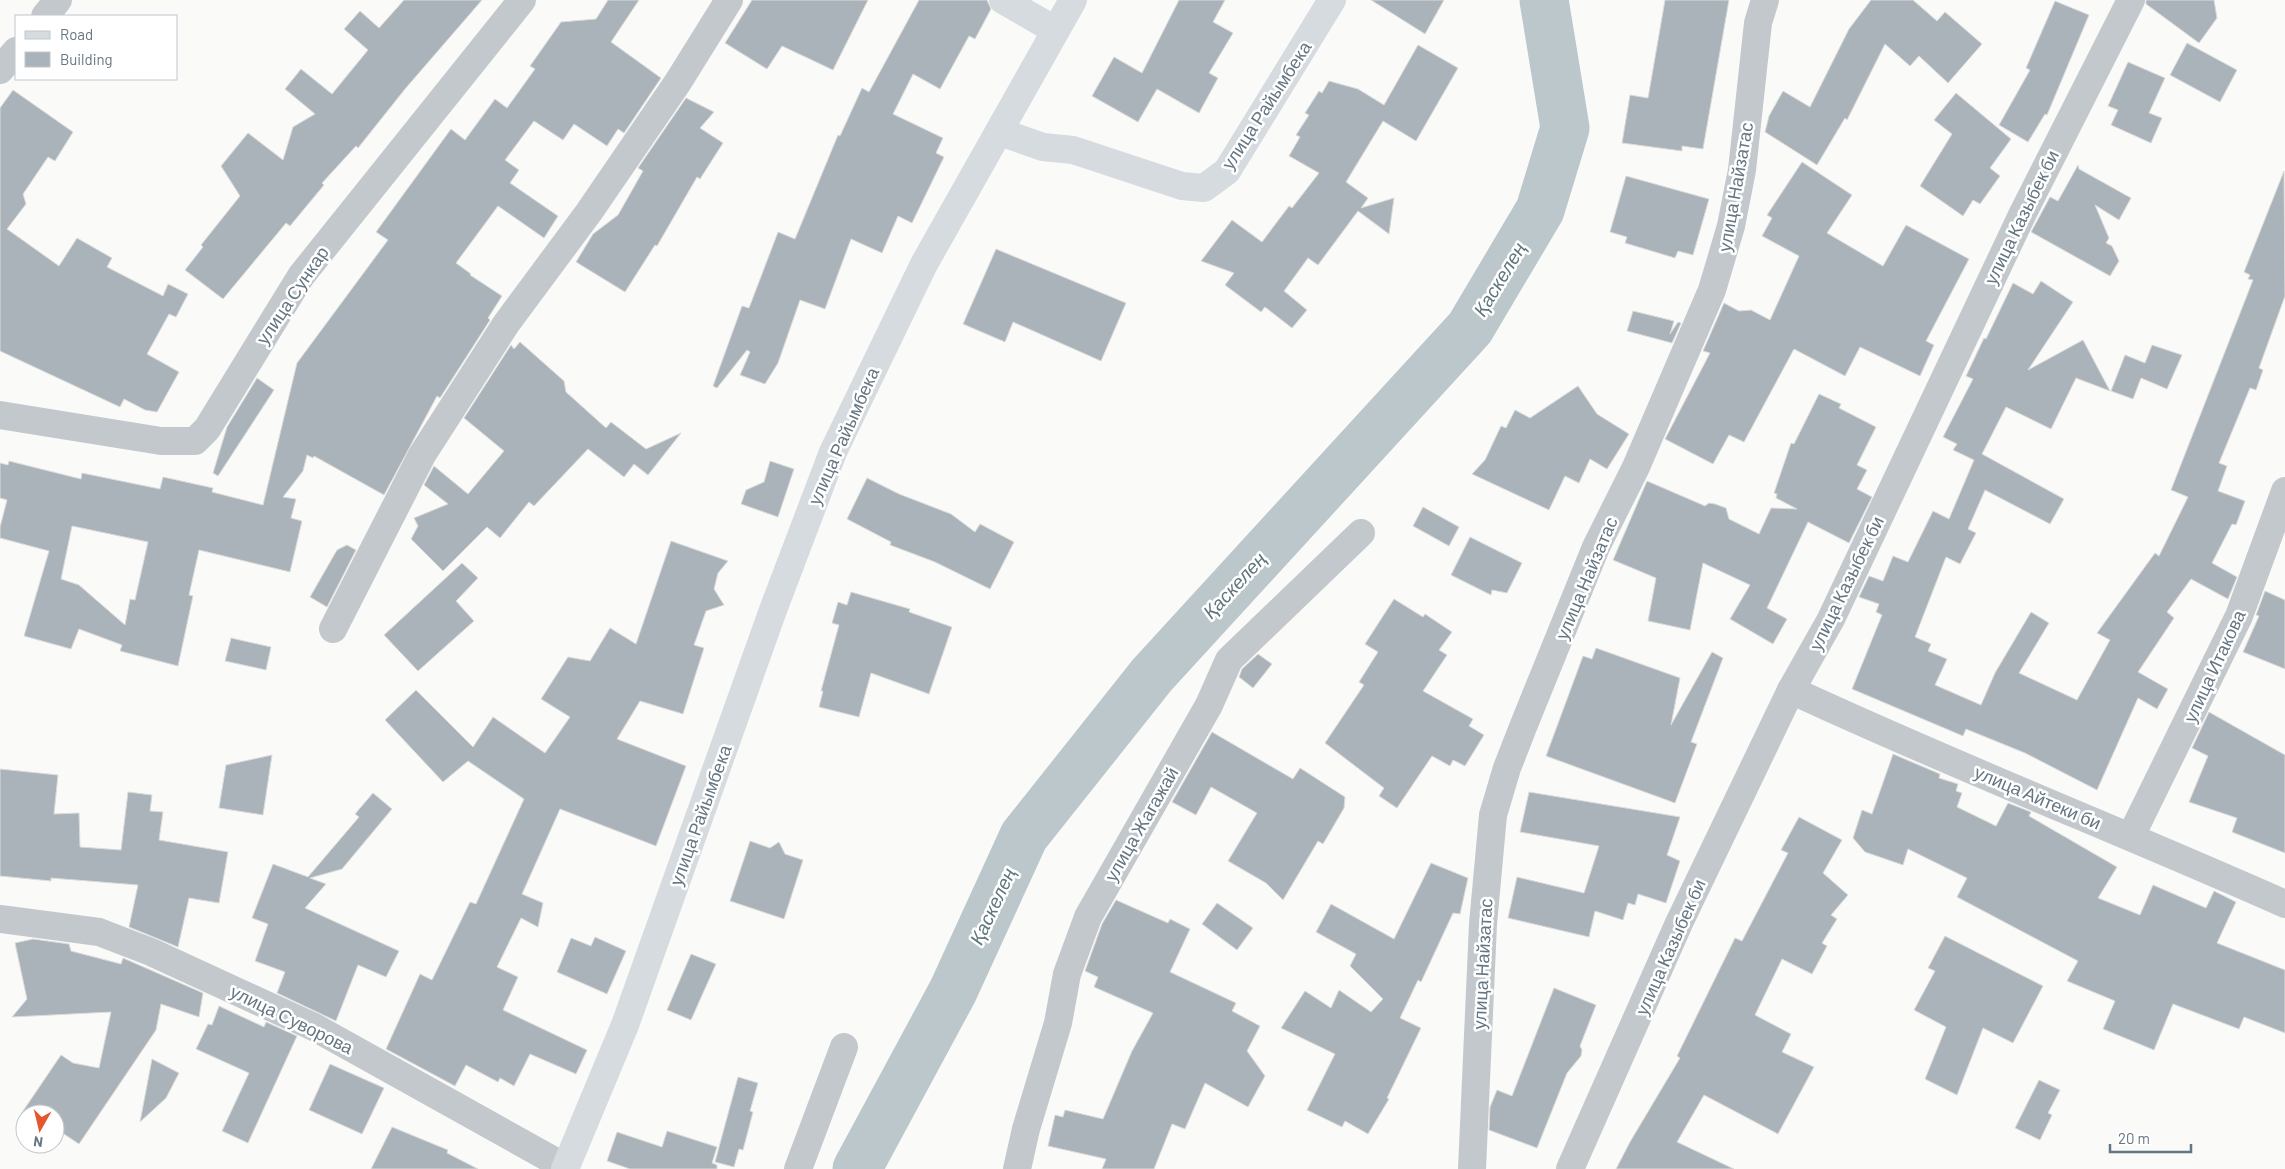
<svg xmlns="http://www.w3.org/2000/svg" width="2285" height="1169" viewBox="0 0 2285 1169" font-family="Barlow,sans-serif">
<rect width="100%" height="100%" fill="#fafaf8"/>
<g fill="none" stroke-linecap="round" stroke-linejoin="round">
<path stroke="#bbc7cb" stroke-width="49" d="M 857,1169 L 953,991 L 1024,836 L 1152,675 L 1470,328 L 1540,210 L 1565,128 L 1544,0"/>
</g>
<g fill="#aab3b9" stroke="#dcdcda" fill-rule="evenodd">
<path d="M 404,0 L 482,0 L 405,89 L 358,148 L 356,146 L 322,183 L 324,185 L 290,226 L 286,223 L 223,299 L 185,270 L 203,247 L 201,245 L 240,196 L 221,166 L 248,133 L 283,160 L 293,127 L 315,114 L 285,89 L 301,69 L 332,94 L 368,50 L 344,29 L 360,11 L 379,28 Z"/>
<path d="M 608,0 L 639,0 L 611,42 L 661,78 L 624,133 L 618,129 L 607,146 L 574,124 L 563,140 L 534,121 L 505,160 L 519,170 L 510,183 L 558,216 L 544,238 L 498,206 L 456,263 L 471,274 L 470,275 L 502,296 L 488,318 L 490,320 L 440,398 L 437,396 L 384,495 L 314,456 L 313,458 L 307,455 L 303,471 L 283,497 L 296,499 L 291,518 L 302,521 L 290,572 L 199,550 L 189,595 L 193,596 L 178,666 L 120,651 L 122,645 L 79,629 L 71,649 L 24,636 L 49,551 L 0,538 L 0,527 L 7,500 L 0,498 L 0,463 L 8,465 L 9,461 L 81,479 L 82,473 L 160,489 L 163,477 L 213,488 L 212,492 L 263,505 L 297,363 L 388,240 L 376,232 L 451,129 L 465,140 L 495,99 L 507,108 L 535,69 L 530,66 L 561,22 L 596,19 ZM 72,526 L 148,542 L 135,600 L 130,599 L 125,625 L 79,585 L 61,579 Z"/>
<path d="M 752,0 L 868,0 L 833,70 L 782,46 L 767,69 L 725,43 Z"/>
<path d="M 919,0 L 987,0 L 991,9 L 975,39 L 969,36 L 940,89 L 913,74 L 893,114 L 943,138 L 936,153 L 944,157 L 912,223 L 898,216 L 882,253 L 851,239 L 825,309 L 800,300 L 778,363 L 765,384 L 740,375 L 750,352 L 747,350 L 717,388 L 713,386 L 742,306 L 749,308 L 778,232 L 795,239 L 838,135 L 840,136 L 862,88 L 869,92 Z"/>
<path d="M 1179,0 L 1225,0 L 1213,22 L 1233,33 L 1209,73 L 1218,78 L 1199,113 L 1157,89 L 1138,122 L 1092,96 L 1114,57 L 1142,73 Z"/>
<path d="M 1371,0 L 1444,0 L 1425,34 Z"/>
<path d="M 1665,0 L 1729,0 L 1703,149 L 1682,146 L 1682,151 L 1622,143 L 1630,95 L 1648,98 Z"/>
<path d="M 1871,0 L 1913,0 L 1937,21 L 1945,12 L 1982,44 L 1948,83 L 1919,56 L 1910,66 L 1885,44 L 1847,120 L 1845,118 L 1817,165 L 1765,132 L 1769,116 L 1783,91 L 1810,107 L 1849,29 Z"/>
<path d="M 2146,0 L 2214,0 L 2217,18 L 2199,43 L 2146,4 Z"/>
<path d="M 2055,1 L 2089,15 L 2047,115 L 2045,114 L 2028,142 L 1999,125 L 2030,70 L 2026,68 Z"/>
<path d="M 2187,43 L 2237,70 L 2220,102 L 2170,75 Z"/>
<path d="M 1418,45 L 1458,68 L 1416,141 L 1383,121 L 1346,182 L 1368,198 L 1361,208 L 1394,198 L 1389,234 L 1358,211 L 1318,265 L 1308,258 L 1284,291 L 1307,310 L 1292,328 L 1265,307 L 1261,312 L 1225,285 L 1234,273 L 1201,261 L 1232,220 L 1262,242 L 1289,206 L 1292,208 L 1319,173 L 1289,156 L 1300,137 L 1296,135 L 1309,115 L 1305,113 L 1319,91 L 1322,93 L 1329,81 L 1358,89 L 1384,105 Z"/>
<path d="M 2128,62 L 2165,78 L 2149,113 L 2162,118 L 2151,143 L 2111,125 L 2118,110 L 2108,106 Z"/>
<path d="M 13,90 L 73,132 L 55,161 L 48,157 L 23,194 L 26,204 L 7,229 L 59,266 L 77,238 L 112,258 L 107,267 L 163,296 L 168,284 L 188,294 L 176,317 L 169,314 L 147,354 L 179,372 L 157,412 L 145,410 L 124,399 L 120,407 L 0,351 L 0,108 Z"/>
<path d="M 1956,93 L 2011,139 L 1990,168 L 2000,176 L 1980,204 L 1973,200 L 1963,216 L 1920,186 L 1952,134 L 1934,120 Z"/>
<path d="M 686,98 L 714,112 L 700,128 L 723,143 L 700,179 L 697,177 L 657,246 L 655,245 L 625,292 L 576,262 L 593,234 L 618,215 L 643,171 L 638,168 Z"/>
<path d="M 1802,162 L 1852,195 L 1827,233 L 1883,266 L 1906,225 L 1969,259 L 1926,341 L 1934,345 L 1920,376 L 1860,347 L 1845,376 L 1794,349 L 1744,442 L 1729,435 L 1713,464 L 1665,439 L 1710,353 L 1703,351 L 1724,303 L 1739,311 L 1751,310 L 1770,320 L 1799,256 L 1762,236 L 1772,218 L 1767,215 Z"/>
<path d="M 2078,165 L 2079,169 L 2131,198 L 2119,220 L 2095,205 L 2109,238 L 2106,243 L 2112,246 L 2119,261 L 2110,276 L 2031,232 L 2050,197 L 2058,201 Z"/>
<path d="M 2284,171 L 2285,296 L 2259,368 L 2263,370 L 2256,390 L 2250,388 L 2219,463 L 2227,466 L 2218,491 L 2245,501 L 2236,525 L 2232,524 L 2212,563 L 2237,577 L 2228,599 L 2191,579 L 2167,612 L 2174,618 L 2138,672 L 2168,689 L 2157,709 L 2138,698 L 2097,790 L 2025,753 L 1966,729 L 1963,736 L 1852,689 L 1882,615 L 1876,612 L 1879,604 L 1859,597 L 1869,576 L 1883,581 L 1893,556 L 1908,562 L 1933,511 L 1949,519 L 1974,460 L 1953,450 L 1957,444 L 1943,437 L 1973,379 L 1966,376 L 1984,338 L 1986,339 L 2013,283 L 2033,294 L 2041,281 L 2073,302 L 2028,370 L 2083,340 L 2110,391 L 2076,378 L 2051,429 L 2006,407 L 1982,454 L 2064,499 L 2050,524 L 1985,490 L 1968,529 L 1976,533 L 1960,564 L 1946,557 L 1915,637 L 1931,644 L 1928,651 L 1947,659 L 1935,685 L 1981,705 L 1995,673 L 2031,612 L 2049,623 L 2019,673 L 2077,700 L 2110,640 L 2097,633 L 2155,553 L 2159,556 L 2188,497 L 2171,490 L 2253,280 L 2248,279 L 2250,275 L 2244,272 Z"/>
<path d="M 1626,176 L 1709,199 L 1693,255 L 1678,251 L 1675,258 L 1625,243 L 1627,237 L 1610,232 Z"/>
<path d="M 996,249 L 1126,303 L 1101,361 L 1013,322 L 1005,342 L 963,324 Z"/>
<path d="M 1633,311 L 1674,321 L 1670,334 L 1678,322 L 1681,323 L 1672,343 L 1627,331 Z"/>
<path d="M 520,342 L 564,381 L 566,392 L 606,428 L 611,422 L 646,449 L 681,433 L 648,475 L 634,464 L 624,477 L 588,449 L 534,506 L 529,502 L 500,538 L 487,527 L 443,571 L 411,539 L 418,526 L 414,518 L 448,504 L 424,485 L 434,466 L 468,494 L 504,451 L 464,418 L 511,345 L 514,349 Z"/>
<path d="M 2152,345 L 2182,355 L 2167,389 L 2141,378 L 2133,399 L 2111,391 L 2125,355 L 2145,363 Z"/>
<path d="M 257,378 L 274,390 L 218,476 L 213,473 L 227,427 Z"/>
<path d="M 1578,386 L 1597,414 L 1629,434 L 1607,469 L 1590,459 L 1579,483 L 1565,476 L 1549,510 L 1472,474 L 1485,460 L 1501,426 L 1506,428 L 1515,410 L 1530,418 Z"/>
<path d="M 1819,394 L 1841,404 L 1839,408 L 1876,427 L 1857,465 L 1867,470 L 1857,489 L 1872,497 L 1849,543 L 1808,522 L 1767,608 L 1787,619 L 1773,644 L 1730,619 L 1750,585 L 1703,563 L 1690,630 L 1648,621 L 1656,578 L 1613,560 L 1647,481 L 1705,506 L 1709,503 L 1715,504 L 1726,508 L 1729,519 L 1759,534 L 1771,508 L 1797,509 L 1776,498 L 1777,494 L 1774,493 L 1791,443 L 1794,444 Z"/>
<path d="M 770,461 L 794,469 L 778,517 L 741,504 L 746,490 L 764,482 Z"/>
<path d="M 867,478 L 899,494 L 951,514 L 975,532 L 980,524 L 1014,542 L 990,589 L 935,562 L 890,545 L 891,542 L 847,519 Z"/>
<path d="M 1423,507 L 1459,527 L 1449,546 L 1413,526 Z"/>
<path d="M 1470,537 L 1522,563 L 1507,593 L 1492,590 L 1491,595 L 1451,575 Z"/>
<path d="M 671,541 L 728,561 L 718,573 L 714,589 L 724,605 L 706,611 L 694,645 L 704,648 L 683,714 L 640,701 L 617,739 L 686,766 L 656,846 L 560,809 L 522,894 L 543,903 L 538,927 L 521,918 L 497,967 L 518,977 L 503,1010 L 587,1050 L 576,1074 L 530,1054 L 514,1086 L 500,1078 L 498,1082 L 466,1065 L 455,1086 L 386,1049 L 420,974 L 432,980 L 470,902 L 476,904 L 524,799 L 468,761 L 443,782 L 385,720 L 416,690 L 473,747 L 493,717 L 545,753 L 570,717 L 541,699 L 568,657 L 590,661 L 610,628 L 636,644 Z"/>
<path d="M 347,545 L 356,550 L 327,607 L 310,597 L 337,550 Z"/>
<path d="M 462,563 L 478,578 L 456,601 L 474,621 L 418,671 L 384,635 Z"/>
<path d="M 2265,591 L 2285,600 L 2285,669 L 2243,652 L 2259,616 L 2256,615 Z"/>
<path d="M 851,592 L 910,609 L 909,612 L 952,627 L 929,694 L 871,673 L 859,717 L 819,707 L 823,691 L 821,691 L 839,625 L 832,623 L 838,602 L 847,605 Z"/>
<path d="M 1394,599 L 1423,617 L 1425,614 L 1452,632 L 1439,650 L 1447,655 L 1423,691 L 1473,719 L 1469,726 L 1484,735 L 1465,766 L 1453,760 L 1450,766 L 1432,756 L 1397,808 L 1379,796 L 1384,788 L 1325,743 L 1364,685 L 1359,682 L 1378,652 L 1365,644 Z"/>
<path d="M 231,638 L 271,647 L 266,670 L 225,661 Z"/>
<path d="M 1596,648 L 1680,678 L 1671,725 L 1712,652 L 1723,658 L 1691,742 L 1697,744 L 1675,803 L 1546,756 L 1583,656 L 1592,659 Z"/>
<path d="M 1258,654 L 1272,664 L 1253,688 L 1239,677 L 1242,669 Z"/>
<path d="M 2209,712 L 2285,755 L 2285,853 L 2232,832 L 2237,818 L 2189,802 L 2208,756 L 2192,748 Z"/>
<path d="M 1212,732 L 1293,779 L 1300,768 L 1345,797 L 1344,808 L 1323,844 L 1318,841 L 1283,900 L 1266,883 L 1228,861 L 1257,813 L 1211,787 L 1196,815 L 1172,802 Z"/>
<path d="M 1893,754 L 1940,774 L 1939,778 L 1958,784 L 1956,791 L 1962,793 L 1957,807 L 1996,826 L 2008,803 L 2031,812 L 2029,816 L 2117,867 L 2098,898 L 2140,915 L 2153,885 L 2206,908 L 2214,891 L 2236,902 L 2217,943 L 2285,970 L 2285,1033 L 2244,1017 L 2239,1029 L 2173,1004 L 2154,1050 L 2103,1029 L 2115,1001 L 2067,981 L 2078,961 L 1957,897 L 1967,878 L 1908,849 L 1903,865 L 1865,852 L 1853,838 L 1862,810 L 1872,814 Z"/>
<path d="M 272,755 L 263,815 L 219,808 L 226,765 Z"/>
<path d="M 0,769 L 58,775 L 54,814 L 79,813 L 80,847 L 121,850 L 128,792 L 152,795 L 150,811 L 163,812 L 159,840 L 228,852 L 219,903 L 189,898 L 178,947 L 129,927 L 138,885 L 51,878 L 51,881 L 0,876 Z"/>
<path d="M 1529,792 L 1680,817 L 1667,855 L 1680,861 L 1666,903 L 1638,894 L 1635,905 L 1628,903 L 1623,920 L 1595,911 L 1589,937 L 1508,918 L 1517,877 L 1584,893 L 1599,846 L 1520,832 Z"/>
<path d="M 373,793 L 392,809 L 342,869 L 310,878 L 326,884 L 305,908 L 399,951 L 386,977 L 358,965 L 336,1021 L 277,993 L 285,972 L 255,961 L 268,924 L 252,918 L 273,864 L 308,877 L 359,817 L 355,814 Z"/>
<path d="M 1799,817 L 1842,840 L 1823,873 L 1848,895 L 1831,915 L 1837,919 L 1822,943 L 1827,946 L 1812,974 L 1782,959 L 1755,1015 L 1791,1034 L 1782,1052 L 1814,1067 L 1778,1134 L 1704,1095 L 1677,1142 L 1734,1169 L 1616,1169 L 1630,1142 L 1680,1058 L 1677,1056 L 1735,938 L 1742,941 L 1788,853 L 1781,850 Z"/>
<path d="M 750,841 L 770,848 L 779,842 L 785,854 L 803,860 L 784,919 L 730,901 Z"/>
<path d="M 1431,863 L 1468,878 L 1460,914 L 1453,913 L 1421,982 L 1418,980 L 1400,1018 L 1421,1028 L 1387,1098 L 1389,1099 L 1368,1134 L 1345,1121 L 1342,1127 L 1307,1110 L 1335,1054 L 1281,1028 L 1305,991 L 1331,1008 L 1339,990 L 1371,1012 L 1383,999 L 1350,966 L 1356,954 L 1316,932 L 1331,904 L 1394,939 Z"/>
<path d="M 1116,900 L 1168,923 L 1170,919 L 1190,929 L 1170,972 L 1236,1003 L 1232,1011 L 1260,1026 L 1247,1051 L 1265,1076 L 1248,1107 L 1205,1083 L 1185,1129 L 1172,1124 L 1154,1169 L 1102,1169 L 1106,1159 L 1048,1146 L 1055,1115 L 1063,1117 L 1065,1110 L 1103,1119 L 1132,1051 L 1153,1013 L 1094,987 L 1098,977 L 1085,971 L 1102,924 Z"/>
<path d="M 1217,903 L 1253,928 L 1237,950 L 1202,924 Z"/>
<path d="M 1945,936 L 2043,986 L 2013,1043 L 1983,1028 L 1957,1095 L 1925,1079 L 1946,1027 L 1914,1010 L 1935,971 L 1928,968 Z"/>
<path d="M 595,937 L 626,951 L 607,994 L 557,972 L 571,938 L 591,946 Z"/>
<path d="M 33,939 L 69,944 L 71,951 L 121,964 L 123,958 L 203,993 L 199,1017 L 161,1004 L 156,1030 L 79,1144 L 55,1128 L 55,1114 L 21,1114 L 61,1055 L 73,1063 L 99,1068 L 111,1012 L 12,1017 L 27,999 L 15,943 Z"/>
<path d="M 691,954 L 716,964 L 691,1020 L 667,1010 Z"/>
<path d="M 1554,988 L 1596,1005 L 1580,1046 L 1582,1050 L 1581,1056 L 1567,1073 L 1537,1148 L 1489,1130 L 1490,1107 L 1497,1090 L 1512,1096 Z"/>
<path d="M 219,1006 L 264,1027 L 266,1022 L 297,1036 L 248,1143 L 222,1131 L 249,1073 L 196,1049 L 208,1024 L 212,1025 Z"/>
<path d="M 152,1059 L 179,1073 L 166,1098 L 140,1122 Z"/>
<path d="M 330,1064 L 384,1088 L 362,1134 L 309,1110 Z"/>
<path d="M 738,1077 L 758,1083 L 750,1111 L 753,1112 L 743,1150 L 739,1149 L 734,1167 L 715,1162 Z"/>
<path d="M 2039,1080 L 2060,1090 L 2048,1113 L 2052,1115 L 2040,1140 L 2015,1128 Z"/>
<path d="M 392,1127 L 448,1150 L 447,1153 L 478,1169 L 371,1169 Z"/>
<path d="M 667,1131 L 717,1147 L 712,1163 L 717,1165 L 717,1169 L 630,1169 L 607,1161 L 617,1132 L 662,1147 Z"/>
</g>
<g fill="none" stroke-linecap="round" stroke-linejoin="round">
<g stroke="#c3c8cc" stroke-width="28">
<path d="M 45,16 L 58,0"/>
<path d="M 0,70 L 16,51"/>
<path d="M 0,415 L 161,441 L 195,441 L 207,429 L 301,276 L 522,0"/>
<path d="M 333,629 L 422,455 L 506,324 L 589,212 L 678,82 L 729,0"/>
<path d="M 1791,690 C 1954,766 2121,831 2285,904"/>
<path d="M 2131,836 L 2239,616 L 2285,491"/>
<path d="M 0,919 L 99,932 L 151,952 L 314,1027 L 565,1167"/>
<path d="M 798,1169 L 844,1047"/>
<path d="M 1017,1169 L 1026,1129 L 1058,1023 L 1067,974 L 1088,917 L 1209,705 L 1229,660 L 1361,533"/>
<path d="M 1472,1169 L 1483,924 L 1493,815 L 1507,768 L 1523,727 L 1596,547 L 1636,467 L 1712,290 L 1731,226 L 1742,170 L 1758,23 L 1765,0"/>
<path d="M 1570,1169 L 1679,923 L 1791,690 L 1831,619 L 2023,213 L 2131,0"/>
</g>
<g stroke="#d6dbdf" stroke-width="28">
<path d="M 1003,0 L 1055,30"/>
<path d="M 1000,132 L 1043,147 L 1073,150 L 1182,186 L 1204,188 L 1227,171 L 1332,0"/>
<path d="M 565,1169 L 625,1025 L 773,610 L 833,452 L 924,264 L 1073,0"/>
</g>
</g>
<g text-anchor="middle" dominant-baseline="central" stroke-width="5" stroke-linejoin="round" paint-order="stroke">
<g font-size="18" fill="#657683" stroke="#fff">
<text transform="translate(1266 105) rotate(-57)">улица Райымбека</text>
<text transform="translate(1735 187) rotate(-80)">улица Найзатас</text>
<text transform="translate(2021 217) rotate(-64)">улица Казыбек би</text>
<text transform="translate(292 295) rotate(-56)">улица Сункар</text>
<text transform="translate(843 436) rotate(-66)">улица Райымбека</text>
<text transform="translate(1586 578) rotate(-67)">улица Найзатас</text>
<text transform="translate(1846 583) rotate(-64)">улица Казыбек би</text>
<text transform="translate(2214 666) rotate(-65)">улица Итакова</text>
<text transform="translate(2038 797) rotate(23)">улица Айтеки би</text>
<text transform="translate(700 815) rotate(-70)">улица Райымбека</text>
<text transform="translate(1141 824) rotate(-60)">улица Жагажай</text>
<text transform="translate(1670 947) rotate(-66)">улица Казыбек би</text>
<text transform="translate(1482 964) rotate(-87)">улица Найзатас</text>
<text transform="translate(292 1019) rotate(26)">улица Суворова</text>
</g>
<g font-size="19" font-style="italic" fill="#60757c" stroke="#fff">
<text transform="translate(1499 279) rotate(-59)">Қаскелең</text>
<text transform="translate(1234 585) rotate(-47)">Қаскелең</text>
<text transform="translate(992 906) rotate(-65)">Қаскелең</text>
</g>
</g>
<rect x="15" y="15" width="162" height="65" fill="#ffffff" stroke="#c1c8cd"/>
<rect x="25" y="31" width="25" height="8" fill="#d6dbdf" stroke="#c1c8cd"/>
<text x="60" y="40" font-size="15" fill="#657683">Road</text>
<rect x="25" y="52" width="25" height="15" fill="#aab3b9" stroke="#c1c8cd"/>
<text x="60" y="65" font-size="15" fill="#657683">Building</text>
<g transform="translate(40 1129) rotate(188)"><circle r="24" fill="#ffffff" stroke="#c1c8cd"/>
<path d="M0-4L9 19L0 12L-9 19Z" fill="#e4572e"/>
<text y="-8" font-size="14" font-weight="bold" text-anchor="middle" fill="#657683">N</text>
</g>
<path d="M2110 1144v8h81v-8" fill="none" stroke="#657683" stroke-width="2.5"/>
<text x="2118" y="1144" font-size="15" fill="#657683" stroke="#ffffff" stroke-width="4" paint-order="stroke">20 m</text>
</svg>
